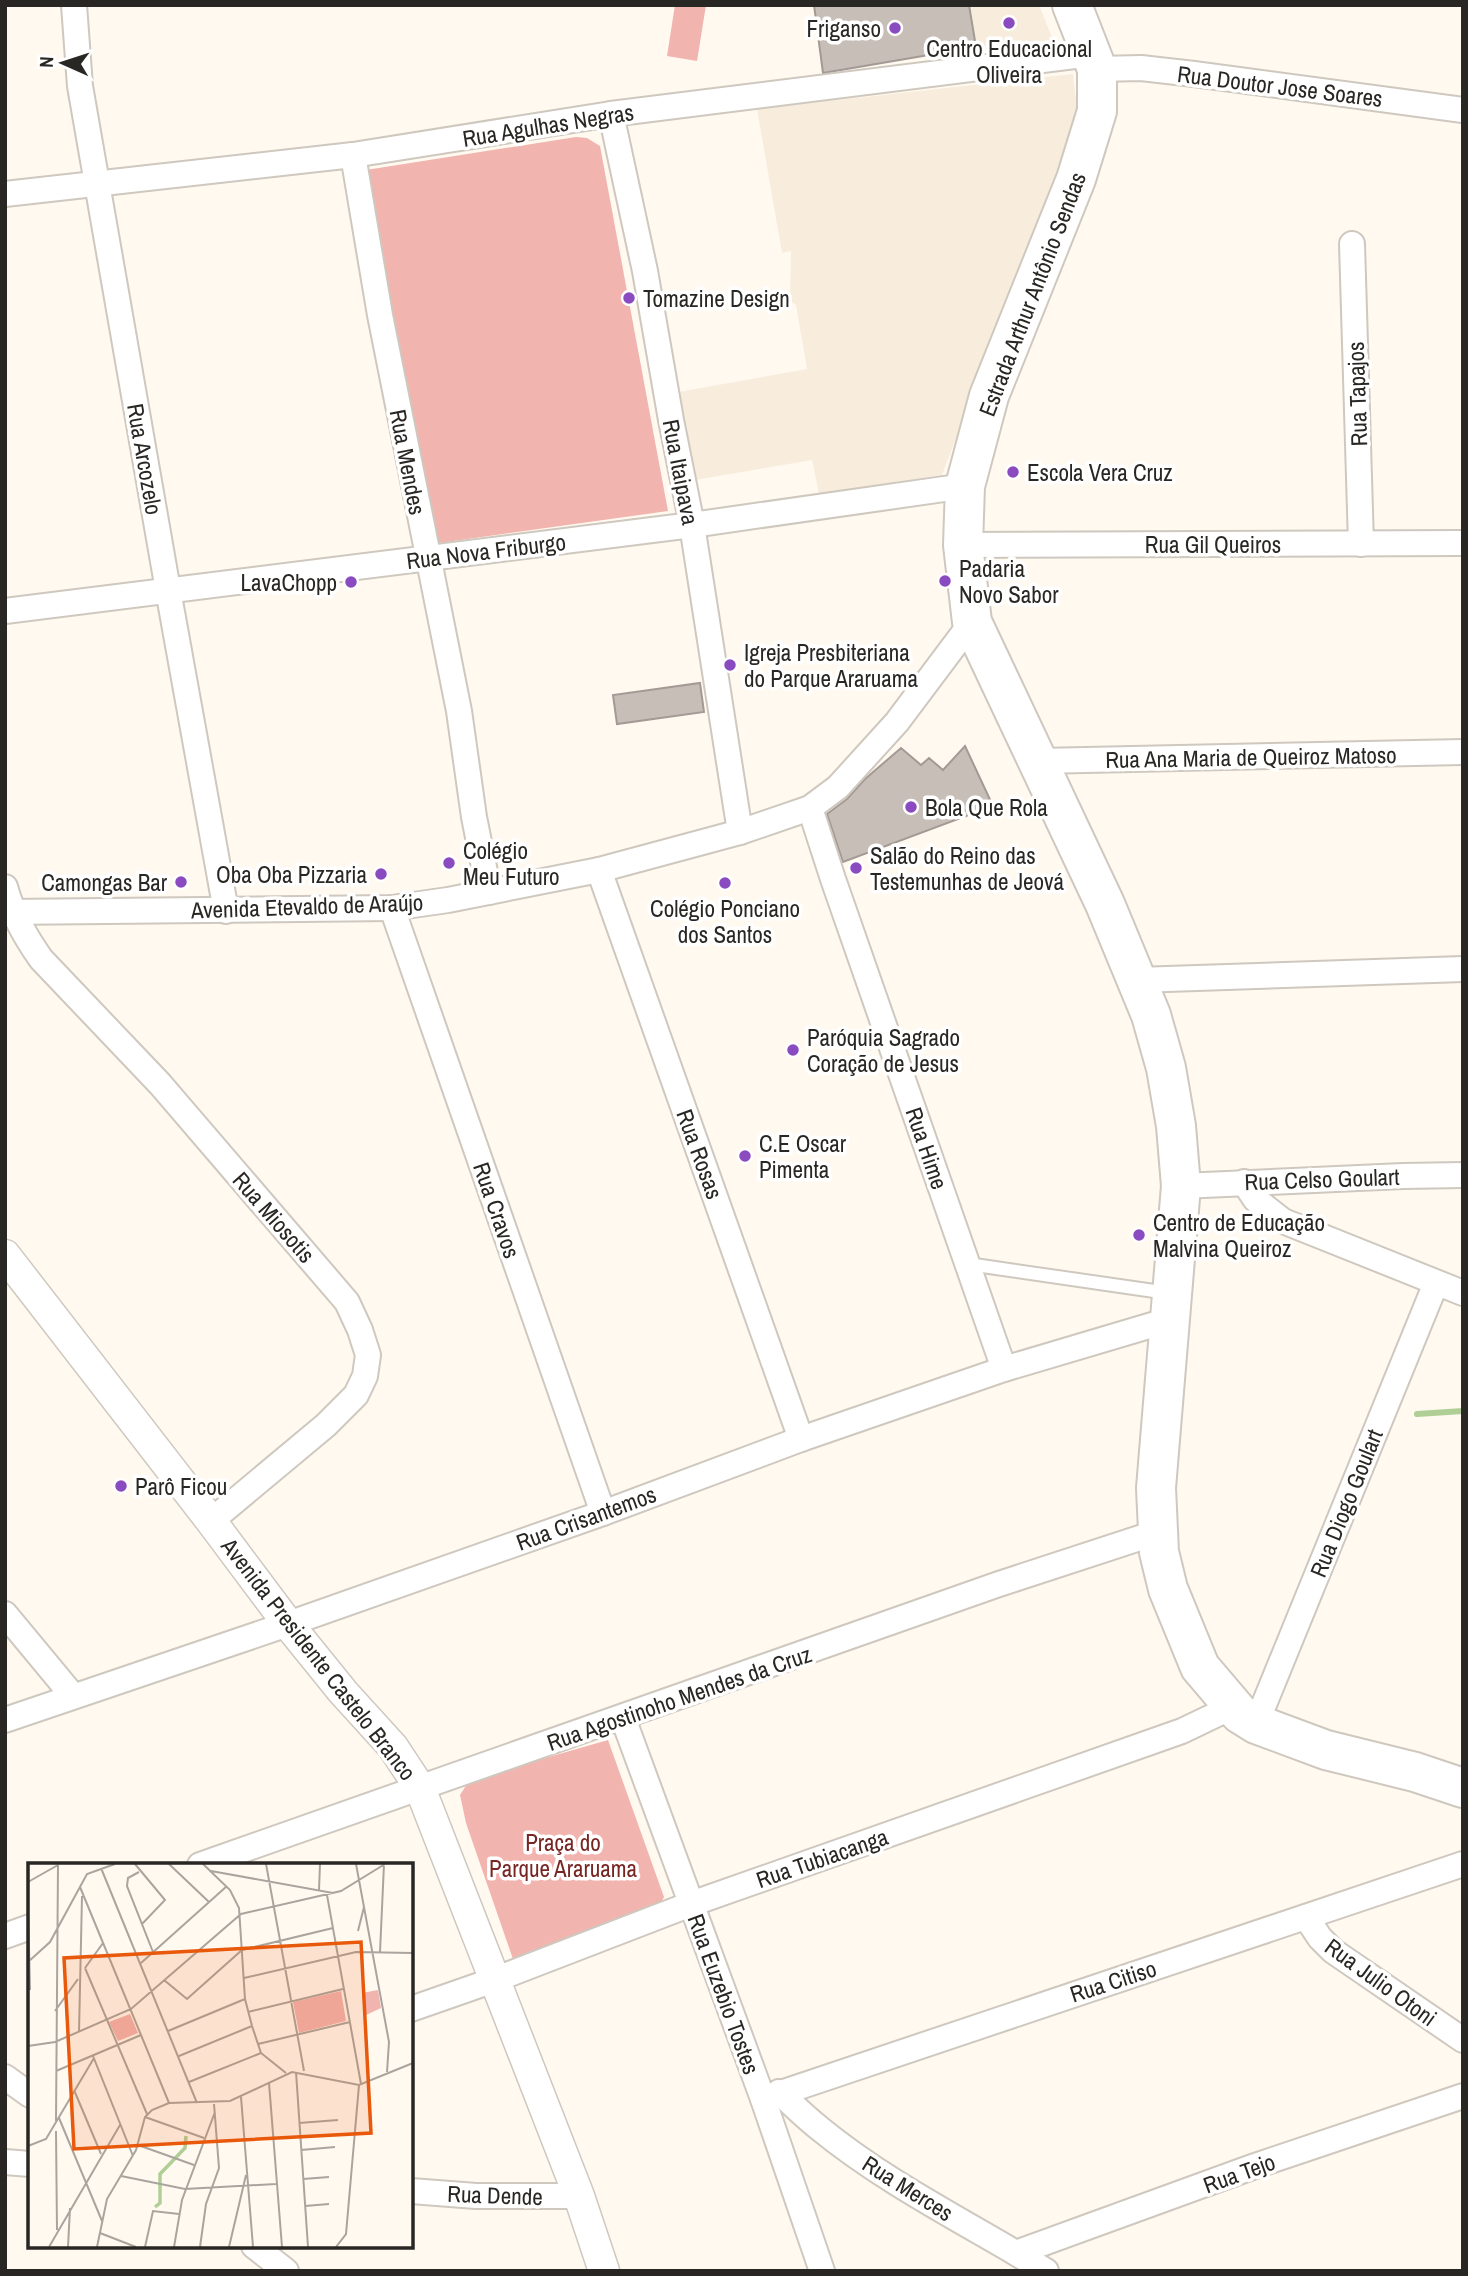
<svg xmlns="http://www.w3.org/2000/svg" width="1468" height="2276" viewBox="0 0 1468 2276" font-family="'Archivo Narrow',sans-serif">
<rect width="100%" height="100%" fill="#fff9f0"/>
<g fill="#f8eddd">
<path d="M 969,5 L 1039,5 L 1053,40 L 976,47 Z"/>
<path d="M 1073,74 L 1078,118 L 942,475 L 819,494 L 812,460 L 689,481 L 673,393 L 807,369 L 796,305 L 790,301 L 791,251 L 782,253 L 757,109 Z"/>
</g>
<g fill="#f1b4ae">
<path d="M 675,5 L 706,5 L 697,61 L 667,56 Z"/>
<path d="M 576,137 L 587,138 L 600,146 L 668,511 L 432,544 L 366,170 Z"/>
<path d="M 608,1740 L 664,1897 L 658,1908 L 514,1962 L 466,1823 L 460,1795 L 467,1784 L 479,1777 Z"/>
</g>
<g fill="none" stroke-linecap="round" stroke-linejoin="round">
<path stroke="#b0cf96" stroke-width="6" d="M 1417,1414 L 1463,1411"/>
</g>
<g fill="#c7beb8" stroke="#a49a95" stroke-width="2">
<path d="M 814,5 L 969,5 L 976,47 L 823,73 Z"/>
<path d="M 700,683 L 704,712 L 617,724 L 613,695 Z"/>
<path d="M 965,746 L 993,806 L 843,862 L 827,814 L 847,799 L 865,779 L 901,748 L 921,765 L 929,758 L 943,770 Z"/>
</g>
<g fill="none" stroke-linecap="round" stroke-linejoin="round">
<g stroke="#cec8bf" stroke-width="16">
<path id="service" d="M 968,1264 L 1168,1293"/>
</g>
<g stroke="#cec8bf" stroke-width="28">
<g id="minor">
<path d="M 74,5 L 80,86 L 168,590 L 226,911"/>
<path d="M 1097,69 L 1141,68 L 1194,74 L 1463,110"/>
<path d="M 611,114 L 645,271 L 671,420 L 692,525 L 740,832"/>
<path d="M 353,155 L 380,315 L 459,711 L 474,817 L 489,892"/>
<path d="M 5,194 L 353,155 L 611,114 L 1091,54"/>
<path d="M 1352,244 L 1361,544"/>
<path d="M 963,545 L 1463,543"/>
<path d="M 5,611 L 692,525 L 965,486"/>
<path d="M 1039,761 L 1463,752"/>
<path d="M 810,808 L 833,879 L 1004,1369"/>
<path d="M 599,870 L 801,1439"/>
<path d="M 5,887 C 13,915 25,936 41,959 L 160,1084 L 347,1302 L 360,1330 L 368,1355 L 365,1376 L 356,1395 L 326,1425 L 211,1521"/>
<path d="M 392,908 L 603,1513"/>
<path d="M 5,912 L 392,908 L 448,900 L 599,870 L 740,832 L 810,808 L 838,787 L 897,722 L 972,622"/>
<path d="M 1137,980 L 1463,969"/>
<path d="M 1244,1182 L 1255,1199 L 1283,1221 L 1463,1293"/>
<path d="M 1181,1186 L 1403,1176 L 1463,1175"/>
<path d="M 5,1614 L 73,1696"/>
<path d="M 623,1718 L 763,2099 L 822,2271"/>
<path d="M 5,1720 L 288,1624 L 603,1513 L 801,1439 L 1004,1369 L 1169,1320"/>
<path d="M 1256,1724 L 1436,1283"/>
<path d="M 200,1865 L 999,1584 L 1158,1532"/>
<path d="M 1306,1917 L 1320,1938 L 1333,1951 L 1463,2040"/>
<path d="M 5,1936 L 30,1927"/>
<path d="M 411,2009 L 494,1980 L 691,1904 L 1182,1731 L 1232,1707"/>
<path d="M 5,2077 L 30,2095"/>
<path d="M 779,2092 C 792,2104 805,2117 819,2128 C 887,2184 971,2225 1046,2271"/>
<path d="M 763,2099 L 1463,1864"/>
<path d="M 5,2162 L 30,2164"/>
<path d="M 411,2191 L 476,2196 L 579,2196"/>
<path d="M 254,2246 L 286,2271"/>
<path d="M 1016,2253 L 1255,2166 L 1463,2096"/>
</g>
</g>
<g stroke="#cec8bf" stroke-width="33">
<path id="tertiary" d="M 5,1255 L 211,1521 L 288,1624 L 343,1692 L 393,1747 L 420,1788 L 579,2196 L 604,2271"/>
</g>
<g stroke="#cec8bf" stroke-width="42">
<path id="primary" d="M 1072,5 L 1097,69 L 1097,111 L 1076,179 L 989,396 L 965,486 L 963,545 L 972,622 L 1105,904 L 1151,1015 L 1166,1068 L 1176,1126 L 1181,1186 L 1156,1488 L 1159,1552 L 1168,1589 L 1200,1667 L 1240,1714 L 1256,1724 L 1326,1750 L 1415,1772 L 1463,1788"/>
</g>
<use href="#service" stroke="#fff" stroke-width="12"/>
<use href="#minor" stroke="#fff" stroke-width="24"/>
<use href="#tertiary" stroke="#fff" stroke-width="30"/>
<use href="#primary" stroke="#fff" stroke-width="38"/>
</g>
<g fill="#8b4bc0" stroke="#fff" stroke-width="2.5">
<circle cx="1009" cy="23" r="7"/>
<circle cx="895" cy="28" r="7"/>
<circle cx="629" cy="298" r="7"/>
<circle cx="1013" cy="472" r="7"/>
<circle cx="945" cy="581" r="7"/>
<circle cx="351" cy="582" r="7"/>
<circle cx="730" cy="665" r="7"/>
<circle cx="911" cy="807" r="7"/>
<circle cx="449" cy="863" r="7"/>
<circle cx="856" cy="868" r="7"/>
<circle cx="381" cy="874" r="7"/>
<circle cx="181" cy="882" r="7"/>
<circle cx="725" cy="883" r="7"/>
<circle cx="793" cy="1050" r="7"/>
<circle cx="745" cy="1156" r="7"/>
<circle cx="1139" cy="1235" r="7"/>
<circle cx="121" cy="1486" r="7"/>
</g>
<g text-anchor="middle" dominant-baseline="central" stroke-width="7" stroke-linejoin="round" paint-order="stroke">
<g font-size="23" fill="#292724" stroke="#fff" text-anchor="start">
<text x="881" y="28" text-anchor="end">Friganso</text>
<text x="1009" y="48" text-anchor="middle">Centro Educacional<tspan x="1009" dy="26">Oliveira</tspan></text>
<text x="643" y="298">Tomazine Design</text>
<text x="1027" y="472">Escola Vera Cruz</text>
<text x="959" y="568">Padaria<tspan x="959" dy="26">Novo Sabor</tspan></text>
<text x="337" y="582" text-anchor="end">LavaChopp</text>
<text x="744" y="652">Igreja Presbiteriana<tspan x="744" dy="26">do Parque Araruama</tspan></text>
<text x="925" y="807">Bola Que Rola</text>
<text x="463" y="850">Colégio<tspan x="463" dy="26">Meu Futuro</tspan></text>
<text x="870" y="855">Salão do Reino das<tspan x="870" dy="26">Testemunhas de Jeová</tspan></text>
<text x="367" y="874" text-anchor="end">Oba Oba Pizzaria</text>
<text x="167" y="882" text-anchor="end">Camongas Bar</text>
<text x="725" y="908" text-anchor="middle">Colégio Ponciano<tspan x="725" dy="26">dos Santos</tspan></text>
<text x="807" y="1037">Paróquia Sagrado<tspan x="807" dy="26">Coração de Jesus</tspan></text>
<text x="759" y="1143">C.E Oscar<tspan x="759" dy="26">Pimenta</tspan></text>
<text x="1153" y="1222">Centro de Educação<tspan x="1153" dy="26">Malvina Queiroz</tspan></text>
<text x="135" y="1486">Parô Ficou</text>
</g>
<g font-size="23" fill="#292724" stroke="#fff">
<text transform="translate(1280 86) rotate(7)">Rua Doutor Jose Soares</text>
<text transform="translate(548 125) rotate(-9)">Rua Agulhas Negras</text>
<text transform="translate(1032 294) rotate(-69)">Estrada Arthur Antônio Sendas</text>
<text transform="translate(1357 394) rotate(-92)">Rua Tapajos</text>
<text transform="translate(145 459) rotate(80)">Rua Arcozelo</text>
<text transform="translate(408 462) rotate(79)">Rua Mendes</text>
<text transform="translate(681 472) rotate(79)">Rua Itaipava</text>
<text x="1213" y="544">Rua Gil Queiros</text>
<text transform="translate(486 551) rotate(-7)">Rua Nova Friburgo</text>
<text transform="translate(1251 757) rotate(-1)">Rua Ana Maria de Queiroz Matoso</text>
<text transform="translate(307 906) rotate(-2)">Avenida Etevaldo de Araújo</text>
<text transform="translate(927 1148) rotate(71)">Rua Hime</text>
<text transform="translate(700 1154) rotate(70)">Rua Rosas</text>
<text transform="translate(1322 1179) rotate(-2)">Rua Celso Goulart</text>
<text transform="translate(497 1210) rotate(71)">Rua Cravos</text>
<text transform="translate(274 1217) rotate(49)">Rua Miosotis</text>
<text transform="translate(1346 1503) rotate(-68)">Rua Diogo Goulart</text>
<text transform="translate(586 1518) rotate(-20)">Rua Crisantemos</text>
<text transform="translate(319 1659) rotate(52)">Avenida Presidente Castelo Branco</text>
<text transform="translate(679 1698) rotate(-19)">Rua Agostinoho Mendes da Cruz</text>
<text transform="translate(822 1858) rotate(-19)">Rua Tubiacanga</text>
<text transform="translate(1113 1981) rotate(-18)">Rua Citiso</text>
<text transform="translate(1381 1982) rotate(36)">Rua Julio Otoni</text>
<text transform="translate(724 1994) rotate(70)">Rua Euzebio Tostes</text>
<text transform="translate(1239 2173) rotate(-20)">Rua Tejo</text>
<text transform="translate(908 2188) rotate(32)">Rua Merces</text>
<text transform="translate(495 2195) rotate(2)">Rua Dende</text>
</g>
<g font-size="23" fill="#772623" stroke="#fff">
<text x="563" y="1842">Praça do<tspan x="563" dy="26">Parque Araruama</tspan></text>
</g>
</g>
<g transform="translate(28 1863)">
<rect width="385" height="385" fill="#fff9f0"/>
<path d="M 350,127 L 353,145 L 338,152 L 334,130 ZM 313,128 L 318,158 L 271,170 L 265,139 ZM 102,151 L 110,170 L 90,178 L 81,159 Z" fill="#f1b4ae"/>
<path fill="none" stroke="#b0cf96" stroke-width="3.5" d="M 127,344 L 132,340 L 132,311 L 157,285 L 158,273"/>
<path fill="none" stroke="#a9a59e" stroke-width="2" d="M 107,1 L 137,37 L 114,61M 141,1 L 181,39M 175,1 L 202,27 L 211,45 L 217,136 L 224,163 L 233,190 L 258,210M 238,1 L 276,208M 328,1 L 361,179 L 359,209M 73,5 L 169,240M 183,8 L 305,30M 111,9 L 100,15 L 99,23 L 125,89M 0,19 L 30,2M 52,24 L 141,240M 291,27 L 292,1M 299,32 L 333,221M 0,43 L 2,127M 330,68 L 336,44M 352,89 L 356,1M 0,99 L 22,79 L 59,11 L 87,1M 113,100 L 199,23M 57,105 L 119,251M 57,105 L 75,80M 216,115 L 328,89 L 385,90M 136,117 L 159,136 L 214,87 L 305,65M 27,148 L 50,116M 220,149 L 315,126M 140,168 L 217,136M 51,169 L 54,33M 230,181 L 322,159M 0,183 L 27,179 L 103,146 L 213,51 L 313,28 L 357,1M 65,193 L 105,293M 151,193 L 224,163M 28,208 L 113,172M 268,209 L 280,384M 161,219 L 233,190M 241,220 L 254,384M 46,227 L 73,291M 213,234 L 225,384M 117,254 L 176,275M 31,255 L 74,358M 28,258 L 30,2M 271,260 L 310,257M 28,268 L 29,367M 110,282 L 166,302M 0,283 L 18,276 L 66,195M 273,287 L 307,284M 93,313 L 157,326 L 248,321M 275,316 L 301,314M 277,343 L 301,341M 72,370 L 108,384M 21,384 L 92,262M 40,384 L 42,345M 69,384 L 79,336 L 108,287 L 117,254 L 124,247 L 141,240 L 202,238 L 264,209 L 331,222 L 385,200M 117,384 L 125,348 L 151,351M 146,384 L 154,337 L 187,249M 172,384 L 178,341 L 191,305 L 186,241M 201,384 L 218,312M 308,384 L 318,371 L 331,222"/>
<path fill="#e8590c" fill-opacity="0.15" stroke="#e8590c" stroke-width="3.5" d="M 333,79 L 343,270 L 46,286 L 36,95 Z"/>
<rect width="385" height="385" fill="none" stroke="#292724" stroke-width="3.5"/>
</g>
<rect width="1468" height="2276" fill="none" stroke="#292724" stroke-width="14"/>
<g transform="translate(63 63) rotate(273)" stroke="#ffffff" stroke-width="5" paint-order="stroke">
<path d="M0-5L12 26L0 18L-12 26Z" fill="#292724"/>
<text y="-10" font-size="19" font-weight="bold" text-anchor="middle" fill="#292724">N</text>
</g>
</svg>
